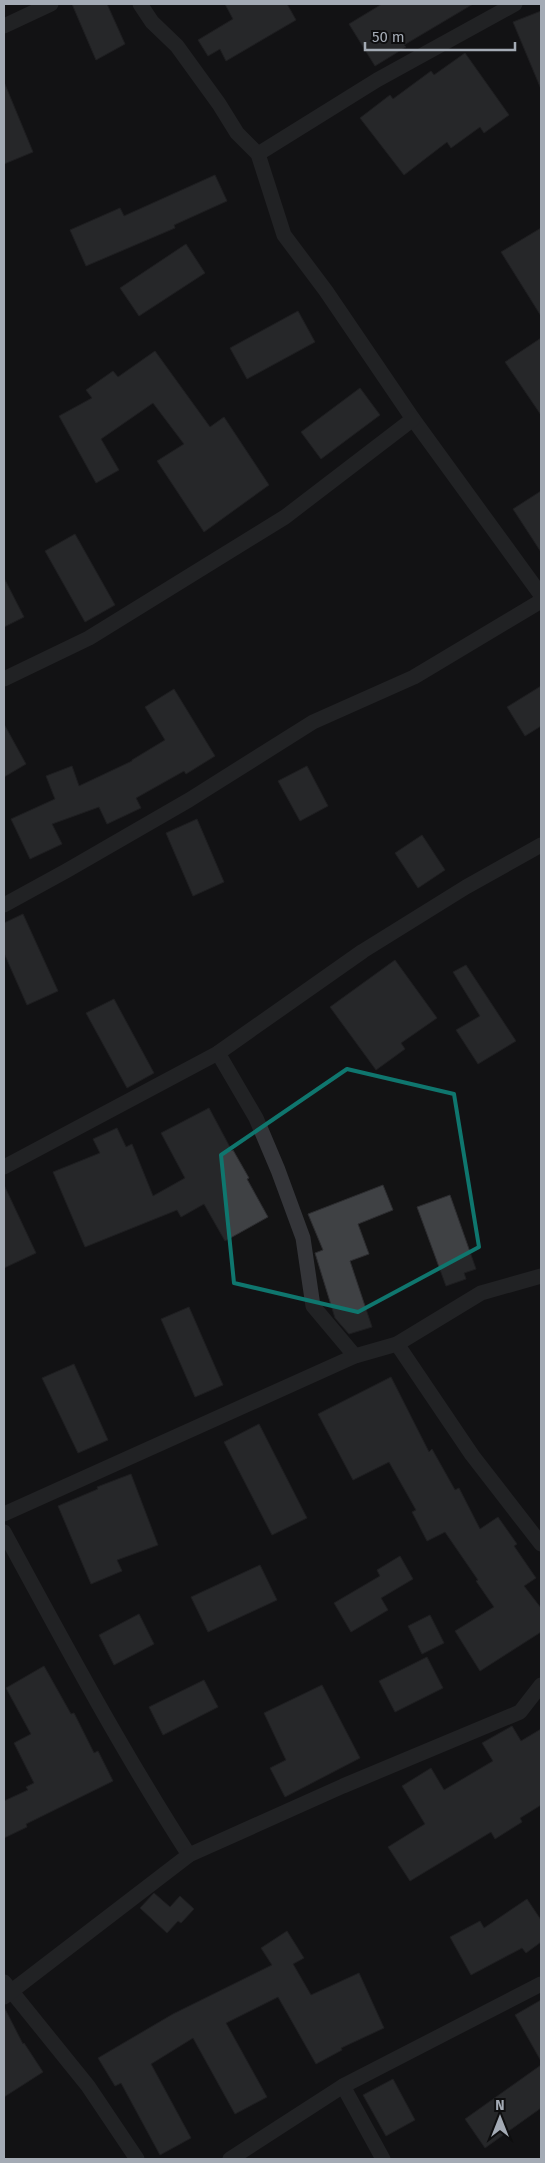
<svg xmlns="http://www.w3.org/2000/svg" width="545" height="2163" viewBox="0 0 545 2163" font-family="'Fira Sans',sans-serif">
<rect width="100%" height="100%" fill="#131314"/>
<g fill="#3f4144" stroke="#2d2d30">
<path d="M 72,4 L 107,4 L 125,44 L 96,60 Z"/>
<path d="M 225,4 L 287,4 L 296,20 L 226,61 L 220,49 L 208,56 L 198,40 L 233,19 Z"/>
<path d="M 382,4 L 473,4 L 404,45 L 406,47 L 375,66 L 349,24 Z"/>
<path d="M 541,11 L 541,89 L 513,22 Z"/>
<path d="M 465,53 L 509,115 L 484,133 L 480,127 L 451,148 L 447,142 L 404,175 L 360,118 L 390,95 L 393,99 L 431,71 L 434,75 Z"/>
<path d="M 4,82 L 33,152 L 4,164 Z"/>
<path d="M 215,175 L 227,201 L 174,225 L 175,228 L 86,266 L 70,230 L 120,208 L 124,216 Z"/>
<path d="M 541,228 L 541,316 L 501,252 Z"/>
<path d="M 186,244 L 205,273 L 139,316 L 120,288 Z"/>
<path d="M 298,311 L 315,342 L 247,379 L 230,348 Z"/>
<path d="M 541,338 L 541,415 L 505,362 Z"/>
<path d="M 155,351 L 210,427 L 224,417 L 269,485 L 204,532 L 157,461 L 184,444 L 153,403 L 101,439 L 119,470 L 96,483 L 59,416 L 92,398 L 86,390 L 113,371 L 118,377 Z"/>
<path d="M 360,388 L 380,415 L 321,459 L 301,432 Z"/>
<path d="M 541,491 L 541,552 L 513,509 Z"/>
<path d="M 75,534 L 115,605 L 85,622 L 45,551 Z"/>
<path d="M 4,578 L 24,617 L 4,627 Z"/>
<path d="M 541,686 L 541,726 L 525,736 L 507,707 Z"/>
<path d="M 174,689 L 215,756 L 186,774 L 184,771 L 136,798 L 141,808 L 107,824 L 99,807 L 52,824 L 62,844 L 30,859 L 11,819 L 55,799 L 46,776 L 72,766 L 79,786 L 132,761 L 132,760 L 165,740 L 145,707 Z"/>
<path d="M 4,724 L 26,764 L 4,777 Z"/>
<path d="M 307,766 L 328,806 L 300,821 L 278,781 Z"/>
<path d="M 197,819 L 224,882 L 193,896 L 166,833 Z"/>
<path d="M 422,835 L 445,870 L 418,888 L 395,853 Z"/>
<path d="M 23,914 L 58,991 L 27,1005 L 4,953 L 4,923 Z"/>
<path d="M 395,960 L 437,1018 L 401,1043 L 405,1049 L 376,1070 L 330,1007 Z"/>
<path d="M 466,965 L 516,1041 L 478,1064 L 456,1030 L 480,1016 L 453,972 Z"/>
<path d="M 114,999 L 154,1073 L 127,1088 L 86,1013 Z"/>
<path d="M 209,1108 L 232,1151 L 233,1150 L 249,1178 L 247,1179 L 268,1217 L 225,1241 L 204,1204 L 181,1217 L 177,1210 L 85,1247 L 53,1172 L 100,1153 L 93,1139 L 117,1128 L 126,1147 L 132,1144 L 153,1196 L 185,1178 L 161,1133 Z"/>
<path d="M 4,1185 L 36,1253 L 4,1268 Z"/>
<path d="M 383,1185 L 393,1210 L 358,1224 L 369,1254 L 350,1261 L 372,1327 L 349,1334 L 335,1318 L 315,1253 L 323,1250 L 308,1214 Z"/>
<path d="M 450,1195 L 476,1269 L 464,1273 L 466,1279 L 446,1286 L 417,1207 Z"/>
<path d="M 189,1307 L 223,1385 L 195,1397 L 161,1319 Z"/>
<path d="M 74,1364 L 108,1440 L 78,1453 L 42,1378 Z"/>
<path d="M 391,1377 L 429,1452 L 432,1449 L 455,1490 L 459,1488 L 480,1529 L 498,1517 L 517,1544 L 514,1546 L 536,1578 L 524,1586 L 541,1608 L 541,1632 L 480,1671 L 455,1631 L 494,1607 L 476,1581 L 478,1580 L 445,1532 L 427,1541 L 412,1512 L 416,1510 L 389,1462 L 353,1480 L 318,1414 Z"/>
<path d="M 259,1424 L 307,1518 L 272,1535 L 224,1442 Z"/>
<path d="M 131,1474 L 158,1545 L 117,1560 L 122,1571 L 91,1584 L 58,1506 L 98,1489 L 97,1487 Z"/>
<path d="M 400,1556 L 413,1579 L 381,1598 L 388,1610 L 351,1632 L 334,1603 L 380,1576 L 377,1570 Z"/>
<path d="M 260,1565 L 277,1600 L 208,1632 L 191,1597 Z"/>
<path d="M 139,1614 L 154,1644 L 114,1665 L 99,1635 Z"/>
<path d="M 430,1615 L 444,1643 L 422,1654 L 408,1626 Z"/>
<path d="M 427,1657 L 443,1688 L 395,1712 L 379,1681 Z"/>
<path d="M 44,1666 L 71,1714 L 74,1713 L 94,1753 L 98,1751 L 113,1781 L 26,1824 L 27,1827 L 4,1838 L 4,1801 L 28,1790 L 26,1787 L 34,1783 L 14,1743 L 31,1734 L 6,1688 Z"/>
<path d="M 204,1680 L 218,1707 L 163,1735 L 149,1707 Z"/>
<path d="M 322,1685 L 360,1758 L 285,1797 L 270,1768 L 286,1760 L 264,1713 Z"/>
<path d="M 512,1726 L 521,1741 L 541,1729 L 541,1805 L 520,1818 L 522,1822 L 495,1839 L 491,1832 L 410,1881 L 388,1847 L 425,1824 L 402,1786 L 431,1768 L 444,1790 L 493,1761 L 482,1743 Z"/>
<path d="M 154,1893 L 170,1907 L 180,1896 L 194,1909 L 181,1923 L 178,1921 L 167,1933 L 140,1908 Z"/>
<path d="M 527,1899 L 541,1920 L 541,1942 L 526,1953 L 522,1948 L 471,1975 L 450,1937 L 480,1921 L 484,1928 Z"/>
<path d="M 287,1931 L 304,1958 L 293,1964 L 311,1995 L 359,1973 L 384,2028 L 341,2048 L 342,2050 L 316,2064 L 278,1997 L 226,2023 L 267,2097 L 235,2114 L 193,2038 L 151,2064 L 191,2138 L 160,2155 L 121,2083 L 115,2086 L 98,2058 L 173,2014 L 272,1965 L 261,1948 Z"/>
<path d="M 541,2000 L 541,2061 L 515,2015 Z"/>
<path d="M 4,2007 L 23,2044 L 24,2043 L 43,2072 L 4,2097 Z"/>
<path d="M 541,2065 L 541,2108 L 485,2148 L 465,2119 Z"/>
<path d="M 393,2079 L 415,2120 L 386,2136 L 363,2095 Z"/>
</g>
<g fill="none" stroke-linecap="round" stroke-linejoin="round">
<g stroke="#343539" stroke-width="15">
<path d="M 140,4 L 152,22 L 177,46 L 219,104 L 237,133 L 258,154 L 284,235 L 326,291 L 413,419 L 541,595"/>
<path d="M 4,26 L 51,4"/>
<path d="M 258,154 L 377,80 L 515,4"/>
<path d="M 4,679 L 89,638 L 285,517 L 413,419"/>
<path d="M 4,905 L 66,871 L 189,800 L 313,722 L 414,677 L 541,601"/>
<path d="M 218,1053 L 256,1118 L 278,1170 L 303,1238 L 313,1306 L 355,1356"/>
<path d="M 4,1167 L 218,1053 L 363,951 L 466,887 L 541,845"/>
<path d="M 397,1344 L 472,1455 L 541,1544"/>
<path d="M 4,1514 L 355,1356 L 397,1344 L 481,1293 L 541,1276"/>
<path d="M 4,1532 C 63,1641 122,1751 189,1855"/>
<path d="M 4,1982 L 88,2086 L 137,2159"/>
<path d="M 4,1997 L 189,1855 L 343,1786 L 520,1712 L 541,1685"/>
<path d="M 343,2086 L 383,2159"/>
<path d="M 230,2159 L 343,2086 L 541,1984"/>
</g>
</g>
<path d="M0 0H545V2163H0ZM 347,1069 L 454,1094 L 479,1247 L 358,1312 L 234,1283 L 221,1155 Z" fill="#131314" fill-opacity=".55" fill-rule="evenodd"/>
<path fill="none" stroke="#0f766e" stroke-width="4" stroke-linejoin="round" d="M 347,1069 L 454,1094 L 479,1247 L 358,1312 L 234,1283 L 221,1155 Z"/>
<rect width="545" height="2163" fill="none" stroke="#a4abb5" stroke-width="10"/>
<g transform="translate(500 2118)" stroke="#0e0e0f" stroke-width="4" paint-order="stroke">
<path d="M0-4L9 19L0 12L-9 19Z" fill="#a4abb5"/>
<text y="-8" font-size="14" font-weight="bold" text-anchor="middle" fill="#a4abb5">N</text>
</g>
<path d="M365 42v8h150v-8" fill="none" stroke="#a4abb5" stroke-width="2.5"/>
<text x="372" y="42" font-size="15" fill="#a4abb5" stroke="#0e0e0f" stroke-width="4" paint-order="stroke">50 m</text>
</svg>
